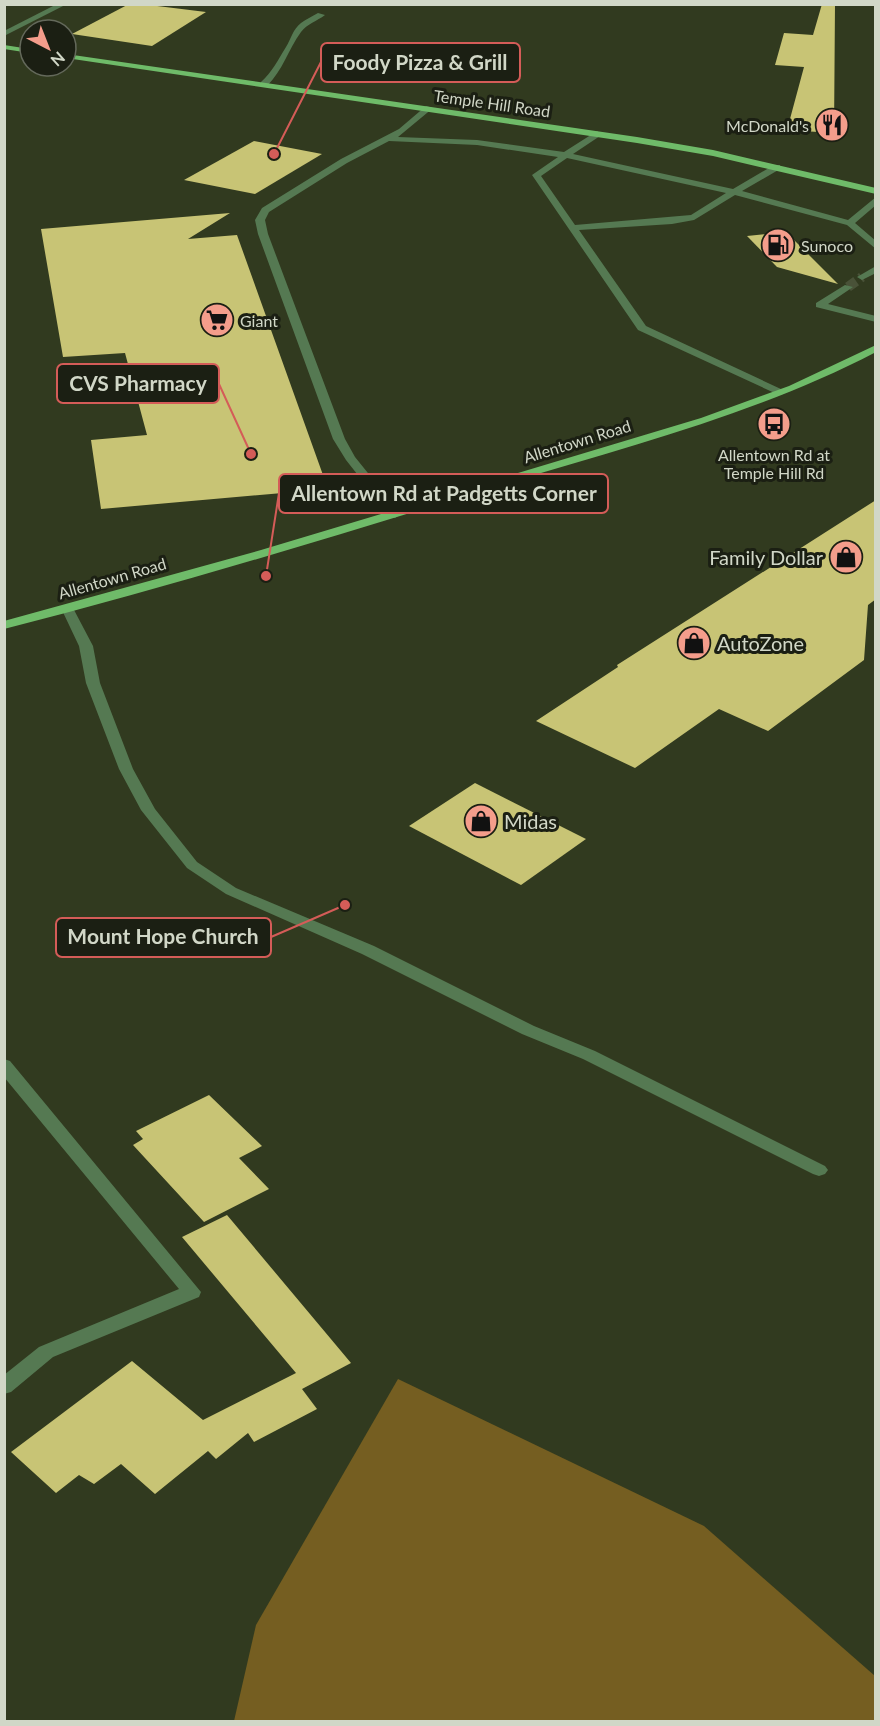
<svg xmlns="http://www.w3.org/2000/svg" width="880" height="1726" viewBox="0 0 880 1726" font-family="Lato,sans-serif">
<rect width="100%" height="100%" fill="#313a1f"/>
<path fill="#755e21" d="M 398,1379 L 704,1526 L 875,1676 L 875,1721 L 234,1721 L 256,1625 Z"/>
<g fill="#c8c475">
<path d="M 129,4 L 141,4 L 206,12 L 152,46 L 72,34 Z"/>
<path d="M 822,4 L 835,4 L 834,133 L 787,130 L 804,67 L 775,65 L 784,33 L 813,35 Z"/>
<path d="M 254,141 L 322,154 L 255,194 L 184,180 Z"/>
<path d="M 230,213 L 188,239 L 237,235 L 328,489 L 101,509 L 91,440 L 147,435 L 125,353 L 63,357 L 41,229 Z"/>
<path d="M 786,232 L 838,284 L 777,267 L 747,236 Z"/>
<path d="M 876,500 L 876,599 L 868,605 L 864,660 L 768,731 L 719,709 L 635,768 L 536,721 L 618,667 L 617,665 Z"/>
<path d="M 475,783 L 586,839 L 521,885 L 409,826 Z"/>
<path d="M 209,1095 L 262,1146 L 239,1158 L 269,1189 L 204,1222 L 133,1145 L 143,1139 L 136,1131 Z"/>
<path d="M 227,1215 L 351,1363 L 302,1389 L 317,1409 L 254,1442 L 248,1433 L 216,1459 L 208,1451 L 155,1494 L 121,1464 L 94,1484 L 79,1475 L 56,1493 L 11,1452 L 132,1361 L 203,1420 L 296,1373 L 182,1237 Z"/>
</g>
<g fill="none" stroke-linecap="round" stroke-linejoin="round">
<path stroke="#495238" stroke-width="10" stroke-dasharray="10 5" stroke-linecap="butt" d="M 848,287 L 862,277"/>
<g fill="#557952" fill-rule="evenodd">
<path d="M 57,4 L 67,4 L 4,36 L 4,31 Z"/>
<path d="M 318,13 L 325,15 C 317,21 307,24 301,32 C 288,50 283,70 267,86 L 261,86 L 261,82 C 272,72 278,60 286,47 C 291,39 293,29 301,23 C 306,19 313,16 318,13 Z"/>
<path d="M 426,106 L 433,108 L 398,137 L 477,140 L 564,152 L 597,131 L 601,134 L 600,136 L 573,154 L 733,189 L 774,165 L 780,165 L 780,169 L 742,191 L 848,220 L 876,197 L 876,205 L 855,223 L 876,241 L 876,249 L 847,225 L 735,195 L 694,220 L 672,224 L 579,230 L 646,326 L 783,390 L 783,394 L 779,395 L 638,330 L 532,175 L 558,157 L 477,145 L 389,141 L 347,163 L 269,212 L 265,220 L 268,234 L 345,439 L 355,457 L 401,514 L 395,518 L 391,517 L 346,460 L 333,439 L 258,234 L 255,220 L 262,208 L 341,159 L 399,129 ZM 567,158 L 726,193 L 691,215 L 575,225 L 541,176 Z"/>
<path d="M 876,266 L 876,273 L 862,280 L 857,277 Z"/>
<path d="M 845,285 L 853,287 L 828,304 L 876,316 L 876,322 L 816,307 L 816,303 Z"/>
<path d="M 67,604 L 73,608 L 93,646 L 100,683 L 133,769 L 155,809 L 197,862 L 236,888 L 374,946 L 534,1026 L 595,1051 L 825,1166 L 828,1170 L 825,1174 L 819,1176 L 813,1174 L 583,1059 L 522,1034 L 362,954 L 226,894 L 187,868 L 141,810 L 119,769 L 86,683 L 79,646 L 61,608 Z"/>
<path d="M 4,1059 L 10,1061 L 201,1292 L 199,1297 L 53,1357 L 11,1392 L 4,1394 L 4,1375 L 39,1347 L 179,1289 L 4,1077 Z"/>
</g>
<g fill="#6fbb69" fill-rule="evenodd">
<path d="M 4,45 L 30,49 L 30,53 L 4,49 Z"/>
<path d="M 66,54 L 637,137 L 713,150 L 876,188 L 876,194 L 713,156 L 637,143 L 66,58 Z"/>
<path d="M 876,345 L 876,352 C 759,413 633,445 508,483 C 341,534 174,586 4,629 L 4,621 L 261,550 L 701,418 L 789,386 Z"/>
</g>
</g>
<defs>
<g id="restaurant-disc" transform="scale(1.725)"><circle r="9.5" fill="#f49d8b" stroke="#1b1f13"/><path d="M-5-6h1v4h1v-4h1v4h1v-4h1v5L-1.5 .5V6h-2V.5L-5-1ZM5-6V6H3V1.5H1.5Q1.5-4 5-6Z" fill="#111"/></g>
<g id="fuel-disc" transform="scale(1.725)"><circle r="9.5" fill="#f49d8b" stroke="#1b1f13"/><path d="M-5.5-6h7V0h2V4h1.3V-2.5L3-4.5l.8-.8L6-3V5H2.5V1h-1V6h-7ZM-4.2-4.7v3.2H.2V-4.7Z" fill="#111"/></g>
<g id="supermarket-disc" transform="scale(1.725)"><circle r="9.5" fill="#f49d8b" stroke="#1b1f13"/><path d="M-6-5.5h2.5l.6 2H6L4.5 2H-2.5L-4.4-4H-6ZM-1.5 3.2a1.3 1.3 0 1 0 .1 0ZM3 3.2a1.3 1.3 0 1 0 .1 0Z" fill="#111"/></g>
<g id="bus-disc" transform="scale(1.725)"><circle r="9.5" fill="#f49d8b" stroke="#1b1f13"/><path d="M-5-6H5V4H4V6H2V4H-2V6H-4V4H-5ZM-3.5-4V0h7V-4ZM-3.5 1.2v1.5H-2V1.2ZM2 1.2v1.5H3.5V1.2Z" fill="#111"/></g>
<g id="shop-disc" transform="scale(1.725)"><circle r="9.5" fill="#f49d8b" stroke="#1b1f13"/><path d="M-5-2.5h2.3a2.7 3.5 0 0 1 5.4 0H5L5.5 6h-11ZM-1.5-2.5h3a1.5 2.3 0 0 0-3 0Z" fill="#111"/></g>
</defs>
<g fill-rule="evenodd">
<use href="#restaurant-disc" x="832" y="125"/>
<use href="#fuel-disc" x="778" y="245"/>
<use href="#supermarket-disc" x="217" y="320"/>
<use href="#bus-disc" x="774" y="424"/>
<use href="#shop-disc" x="846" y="557"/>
<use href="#shop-disc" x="694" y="643"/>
<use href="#shop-disc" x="481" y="821"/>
</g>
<g text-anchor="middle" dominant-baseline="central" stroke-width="6" stroke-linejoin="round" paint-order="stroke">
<g font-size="16" fill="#d1d7c7" stroke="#1b1f13">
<text transform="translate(492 103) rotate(8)">Temple Hill Road</text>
<text transform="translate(577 441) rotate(-17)">Allentown Road</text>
<text transform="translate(112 578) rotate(-16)">Allentown Road</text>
</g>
<g font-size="16" fill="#d1d7c7" stroke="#1b1f13" text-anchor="start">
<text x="809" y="125" text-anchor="end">McDonald's</text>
<text x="801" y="245">Sunoco</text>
<text x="240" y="320">Giant</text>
<text x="774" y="454" text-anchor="middle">Allentown Rd at<tspan x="774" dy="18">Temple Hill Rd</tspan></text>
</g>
<g font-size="20" fill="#d1d7c7" stroke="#1b1f13" text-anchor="start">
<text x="823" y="557" text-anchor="end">Family Dollar</text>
<text x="717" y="643">AutoZone</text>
<text x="504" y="821">Midas</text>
</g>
</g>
<path fill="none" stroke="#d45c58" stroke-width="2" d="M274 154L321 62M251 454L219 384M266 576L279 493M345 905L271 937"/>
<g fill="#d45c58" stroke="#1b1f13" stroke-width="2">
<circle cx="274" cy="154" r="6"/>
<circle cx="251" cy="454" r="6"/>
<circle cx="266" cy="576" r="6"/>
<circle cx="345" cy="905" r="6"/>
</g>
<g fill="#1b1f13" stroke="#d45c58" stroke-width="2">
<rect x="321" y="43" width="199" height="39" rx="6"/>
<rect x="57" y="364" width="162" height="39" rx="6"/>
<rect x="279" y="474" width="329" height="39" rx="6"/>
<rect x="56" y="918" width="215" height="39" rx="6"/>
</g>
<g font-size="21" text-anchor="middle" font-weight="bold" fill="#d1d7c7">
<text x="420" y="70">Foody Pizza &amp; Grill</text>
<text x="138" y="391">CVS Pharmacy</text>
<text x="444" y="501">Allentown Rd at Padgetts Corner</text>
<text x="163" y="944">Mount Hope Church</text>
</g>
<rect width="880" height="1726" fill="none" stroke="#d1d7c7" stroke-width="12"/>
<g transform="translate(48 48) rotate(138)"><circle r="28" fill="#1b1f13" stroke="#64695b" stroke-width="1.5"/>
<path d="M0-4.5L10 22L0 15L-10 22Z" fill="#f49d8b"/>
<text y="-9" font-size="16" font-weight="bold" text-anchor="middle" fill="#d1d7c7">N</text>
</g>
</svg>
